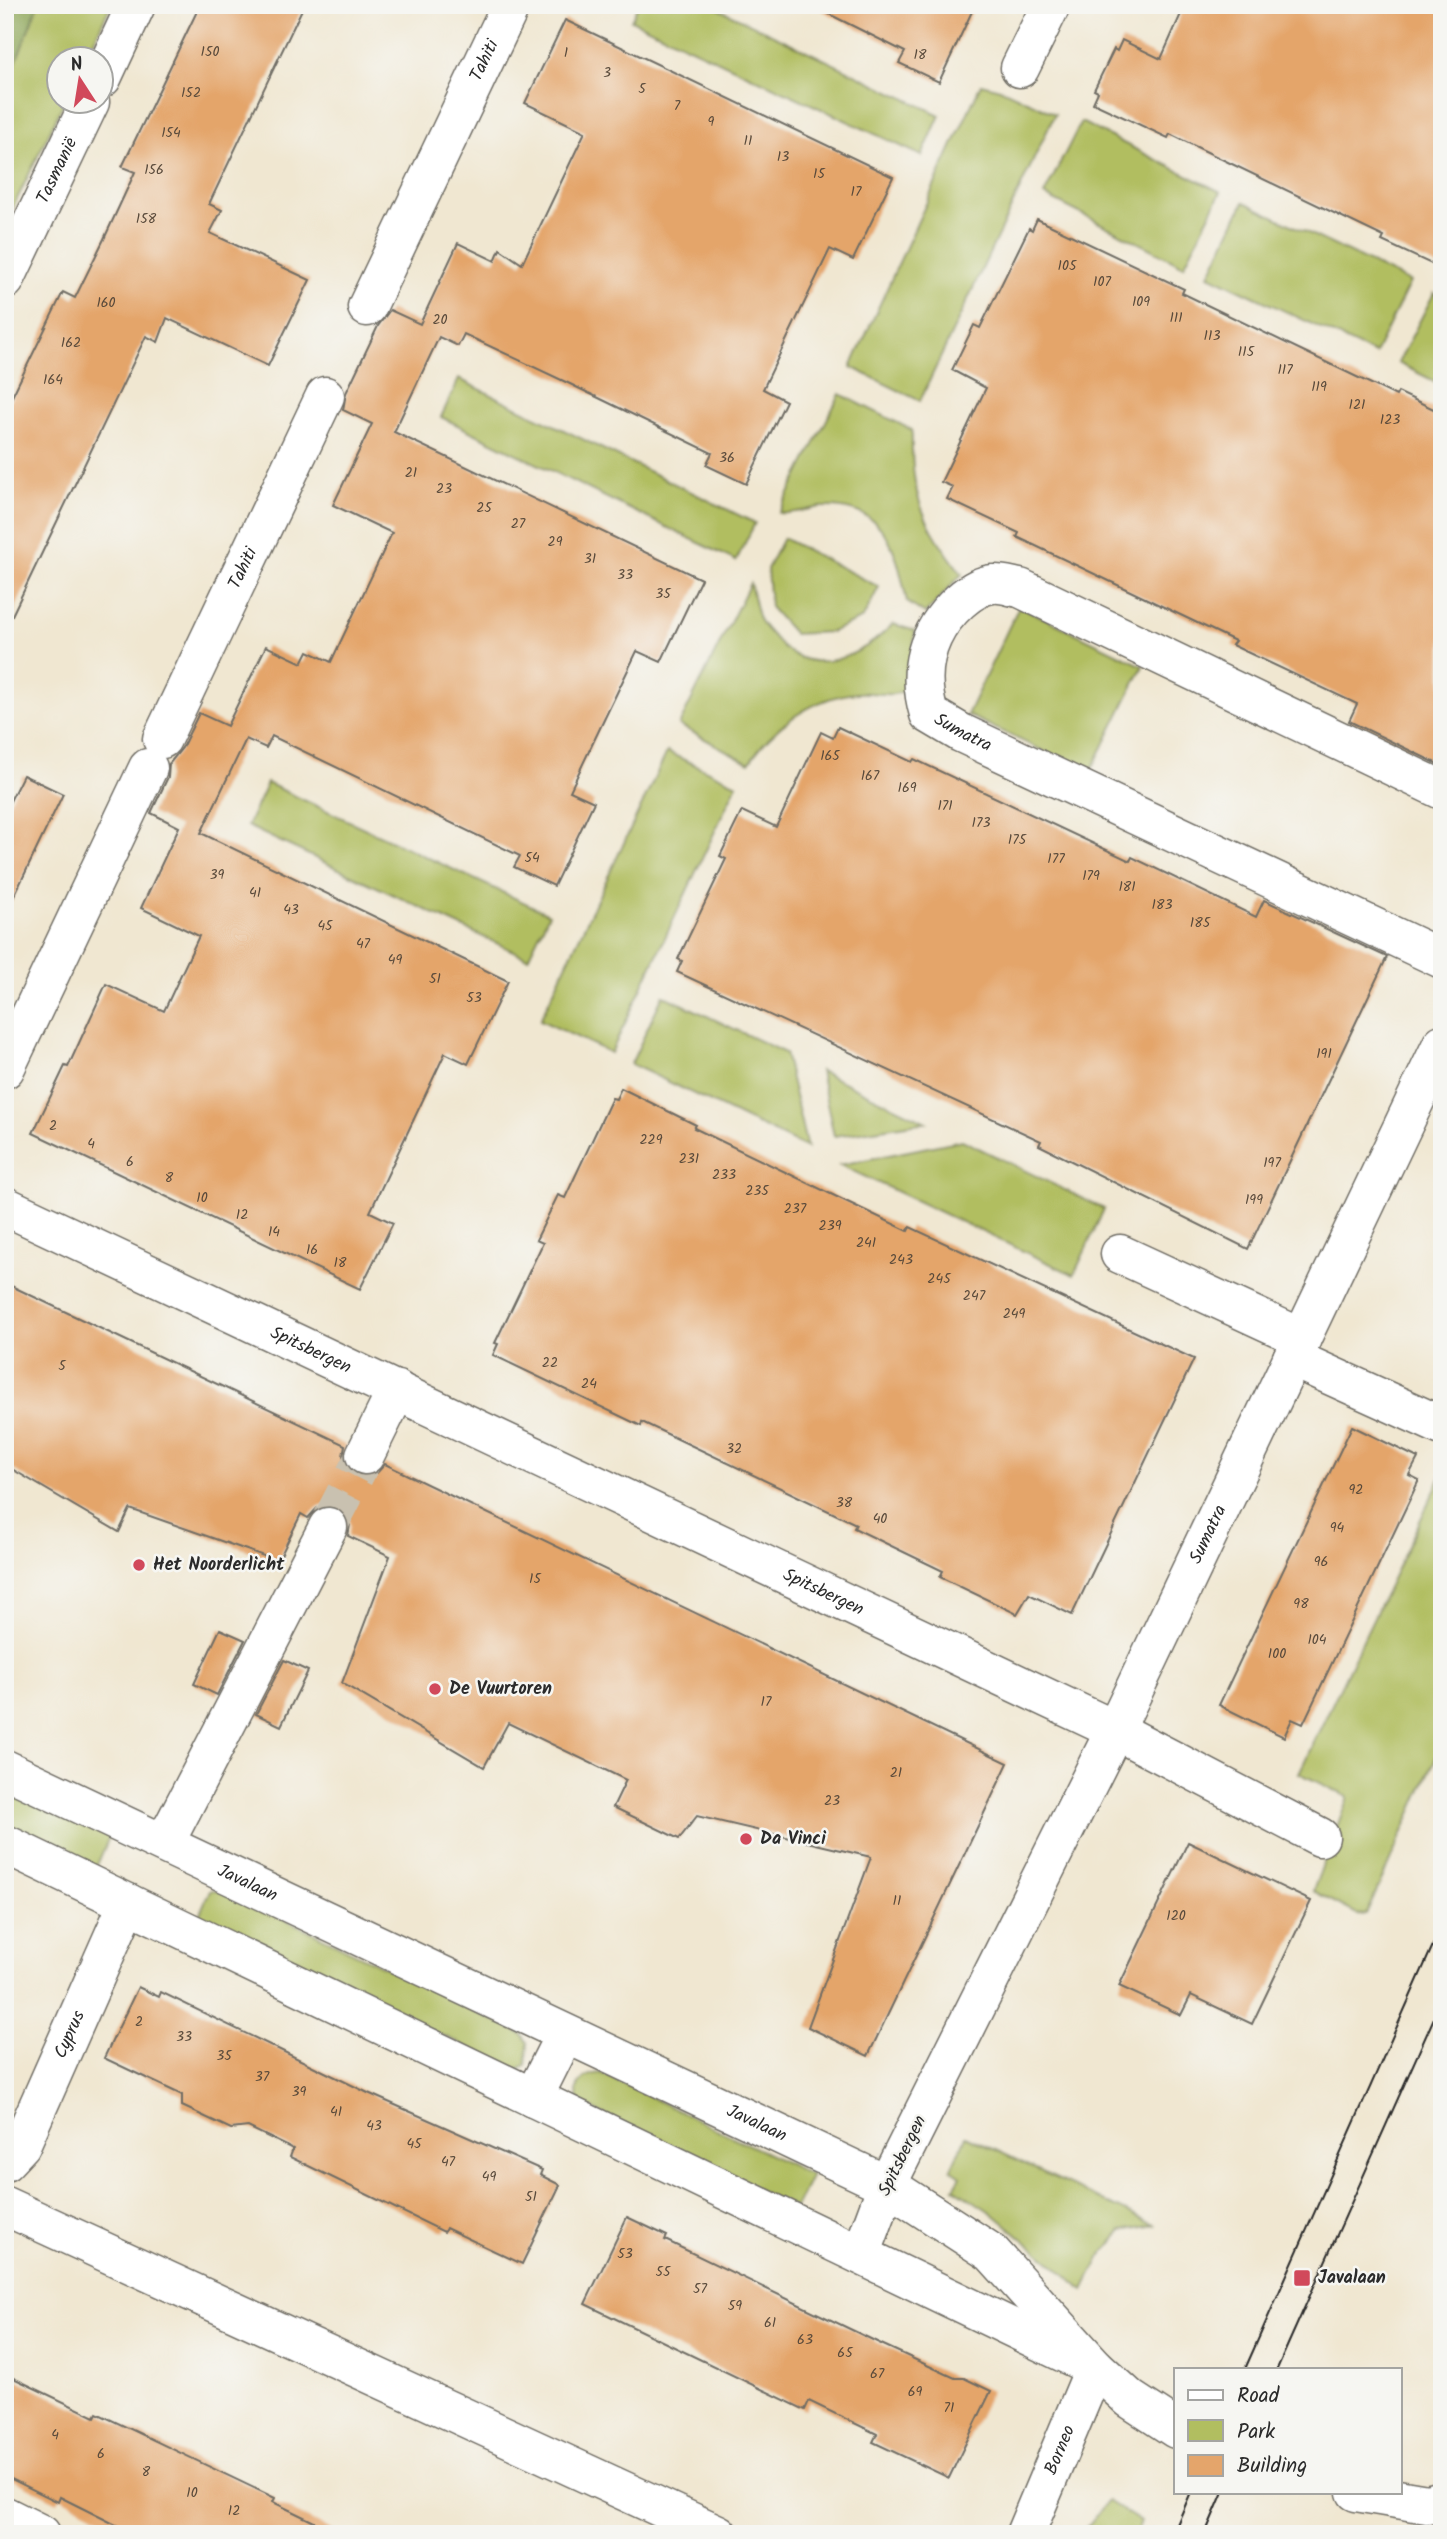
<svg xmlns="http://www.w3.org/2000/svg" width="1447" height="2539" viewBox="0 0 1447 2539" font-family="Kalam,sans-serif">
<rect width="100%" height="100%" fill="#f6f6f2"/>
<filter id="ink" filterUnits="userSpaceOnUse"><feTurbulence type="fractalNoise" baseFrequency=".0143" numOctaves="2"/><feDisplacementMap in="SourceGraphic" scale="14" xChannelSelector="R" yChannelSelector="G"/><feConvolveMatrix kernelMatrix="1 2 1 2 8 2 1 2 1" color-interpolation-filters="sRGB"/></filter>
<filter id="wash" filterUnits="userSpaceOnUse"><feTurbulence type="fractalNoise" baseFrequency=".00686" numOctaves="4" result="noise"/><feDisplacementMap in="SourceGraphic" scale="28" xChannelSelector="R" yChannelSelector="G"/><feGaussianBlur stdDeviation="1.57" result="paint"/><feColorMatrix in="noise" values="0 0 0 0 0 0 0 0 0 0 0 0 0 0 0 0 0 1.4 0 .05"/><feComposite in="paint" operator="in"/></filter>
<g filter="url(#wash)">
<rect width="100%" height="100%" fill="#f0e7d1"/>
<g fill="#b1be60" stroke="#6e7446" stroke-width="2">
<path d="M 5,5 L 111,5 L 85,59 L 60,60 L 60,102 L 64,102 L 5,224 Z"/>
<path d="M 638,5 L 711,5 L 940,115 L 922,156 L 631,20 Z"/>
<path d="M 981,84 L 1004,90 L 1055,114 L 920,401 L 851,367 Z"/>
<path d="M 1081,122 L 1221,192 L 1184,266 L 1044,195 Z"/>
<path d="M 1244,202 L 1410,282 L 1375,354 L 1209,275 Z"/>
<path d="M 1434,293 L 1442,297 L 1442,385 L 1398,363 Z"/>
<path d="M 459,379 L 755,523 L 736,561 L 441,417 Z"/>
<path d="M 840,394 L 912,430 C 910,497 923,522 962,574 L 925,614 L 907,602 C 896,550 888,505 823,507 C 808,508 794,515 779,513 Z"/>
<path d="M 783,538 L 879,587 L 863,618 L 831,632 L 794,634 L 770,607 L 767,569 Z"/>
<path d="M 750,583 C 753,594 755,608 759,619 C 763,627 771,634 776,640 C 812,681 862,656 893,624 L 915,631 L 909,688 C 892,700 876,691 857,693 C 813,697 772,727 749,763 L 679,725 Z"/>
<path d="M 1019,606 L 1143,666 L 1090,773 L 967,715 Z"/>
<path d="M 667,752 L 737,784 L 611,1053 L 540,1020 Z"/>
<path d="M 267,783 L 549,914 L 528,958 L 247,826 Z"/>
<path d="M 663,995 L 785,1053 L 807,1148 L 631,1064 Z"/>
<path d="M 820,1071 L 926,1122 L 834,1136 Z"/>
<path d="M 962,1140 L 1104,1209 L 1074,1275 L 840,1165 Z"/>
<path d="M 1442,1475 L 1442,1744 L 1366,1915 L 1357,1914 L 1313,1891 L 1348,1797 L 1299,1773 Z"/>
<path d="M 5,1785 L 110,1835 L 94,1872 L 5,1830 Z"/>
<path d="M 210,1890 L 225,1890 L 522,2034 L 528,2043 L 526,2065 L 516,2070 L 197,1920 Z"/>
<path d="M 601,2073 L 811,2175 L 795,2208 L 583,2105 C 569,2088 582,2074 601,2073 Z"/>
<path d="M 966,2136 L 1154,2225 L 1122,2231 L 1101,2256 L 1084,2290 L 992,2213 L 954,2188 L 961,2176 L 951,2169 Z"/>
<path d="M 1108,2501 L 1141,2522 L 1136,2534 L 1081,2534 Z"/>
</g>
<path fill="#8ca556" stroke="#5c6840" stroke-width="2" d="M 5,5 L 38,5 L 5,90 Z"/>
<g id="blocks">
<g fill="#e4a56b">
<path d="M 200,5 L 304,5 L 209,204 L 222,210 L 210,233 L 310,280 L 268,366 L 167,318 L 158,342 L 146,336 L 5,630 L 5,411 L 63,292 L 75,298 L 104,239 L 135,172 L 122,167 Z"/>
<path d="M 811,5 L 975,5 L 939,82 L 899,63 L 905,52 Z"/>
<path d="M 1185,5 L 1442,5 L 1442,269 L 1382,241 L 1384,237 L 1205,151 L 1170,134 L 1168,138 L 1093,103 L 1098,92 L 1094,90 L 1114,49 L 1117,51 L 1122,40 L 1161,59 Z"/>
<path d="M 565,20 L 893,177 L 853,260 L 830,249 L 763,389 L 786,401 L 746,484 L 706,465 L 712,453 L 570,384 L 464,334 L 458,346 L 439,337 L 394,432 L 701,579 L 661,662 L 637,651 L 601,726 L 570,791 L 594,802 L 554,886 L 514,867 L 520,856 L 272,736 L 266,748 L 246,739 L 201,833 L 508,981 L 468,1064 L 445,1053 L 370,1212 L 393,1223 L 360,1289 L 33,1133 L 65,1066 L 68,1067 L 106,984 L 164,1011 L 199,936 L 141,908 L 179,827 L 151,813 L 168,777 L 169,764 L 182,748 L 199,713 L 227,726 L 266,646 L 302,663 L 308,651 L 331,662 L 392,533 L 333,505 L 372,424 L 343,410 L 346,393 L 378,326 L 390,310 L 420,324 L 458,243 L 495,261 L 500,249 L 522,264 L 585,132 L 525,103 Z"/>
<path d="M 1037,219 L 1184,289 L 1182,293 L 1361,379 L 1396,396 L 1398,392 L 1442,413 L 1442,766 L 1349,721 L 1357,704 L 1232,645 L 1235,641 L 1017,537 L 1019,533 L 947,499 L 953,487 L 941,482 L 986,388 L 952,370 L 974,325 L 980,328 L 1029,228 L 1032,230 Z"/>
<path d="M 838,727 L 912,762 L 914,759 L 1130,861 L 1132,857 L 1256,917 L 1264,900 L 1387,957 L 1248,1249 L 1039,1145 L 1041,1141 L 677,972 L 682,961 L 678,959 L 726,859 L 720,856 L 742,811 L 776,827 L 821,732 L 833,738 Z"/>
<path d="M 23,775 L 63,794 L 5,915 L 5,811 Z"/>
<path d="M 621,1088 L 696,1125 L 694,1128 L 837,1197 L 908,1231 L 910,1227 L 1194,1359 L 1072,1615 L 1029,1594 L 1017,1614 L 940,1577 L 943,1571 L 854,1528 L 856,1524 L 642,1422 L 641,1426 L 493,1355 L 498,1344 L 495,1343 L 543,1243 L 536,1240 L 558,1195 L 565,1198 L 612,1098 L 616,1099 Z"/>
<path d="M 5,1283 L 345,1445 L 343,1456 L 347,1467 L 356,1475 L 366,1477 L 377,1473 L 385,1464 L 1008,1763 L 868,2056 L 808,2027 L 871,1857 L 697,1816 L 679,1839 L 613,1807 L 626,1780 L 508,1723 L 484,1767 L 342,1683 L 390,1556 L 348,1536 L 350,1525 L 347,1516 L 337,1507 L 326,1505 L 317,1508 L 308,1518 L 301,1514 L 278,1561 L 130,1509 L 119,1532 L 5,1465 Z"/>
<path d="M 1352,1426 L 1418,1458 L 1409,1475 L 1419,1480 L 1303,1724 L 1292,1719 L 1284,1737 L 1219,1705 Z"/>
<path d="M 220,1629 L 245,1640 L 217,1695 L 194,1684 Z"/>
<path d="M 284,1660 L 308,1671 L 281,1726 L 256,1714 Z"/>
<path d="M 1188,1842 L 1311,1901 L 1252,2024 L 1191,1995 L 1181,2015 L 1119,1986 Z"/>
<path d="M 138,1987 L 159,1997 L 161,1992 L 368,2093 L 542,2170 L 540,2175 L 560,2185 L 522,2264 L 446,2228 L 444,2232 L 290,2157 L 293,2149 L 248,2127 L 231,2129 L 182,2106 L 182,2095 L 104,2058 Z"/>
<path d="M 627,2217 L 667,2236 L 665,2240 L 879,2343 L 955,2378 L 964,2378 L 991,2391 L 949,2478 L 873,2442 L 877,2434 L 809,2401 L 805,2410 L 585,2304 Z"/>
<path d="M 5,2374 L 95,2417 L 97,2413 L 275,2498 L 273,2502 L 339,2534 L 134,2534 L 60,2497 L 58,2502 L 5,2476 Z"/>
</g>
</g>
</g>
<g filter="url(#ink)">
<use href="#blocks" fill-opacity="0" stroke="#706d65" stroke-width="2"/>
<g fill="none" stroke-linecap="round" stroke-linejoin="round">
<path stroke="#c9c1b0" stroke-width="38" stroke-dasharray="38 19" stroke-linecap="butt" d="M 328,1527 L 365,1455"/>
<g stroke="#706d65" stroke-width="41">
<g id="minor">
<path d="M 1020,68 L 1051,5"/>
<path d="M 102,78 L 136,5"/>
<path id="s1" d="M 5,280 L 90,102"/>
<path id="s2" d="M 367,307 L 511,5"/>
<path id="s3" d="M 162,739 L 325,396"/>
<path id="s4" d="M 1442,790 L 1020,588 C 1012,587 1002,583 993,584 C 980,585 969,593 960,601 C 926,632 916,671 929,714 L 961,733 L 1442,959"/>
<path d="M 5,1069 L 148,768"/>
<path id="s5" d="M 5,1206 L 1115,1730 L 887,2185 L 861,2255"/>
<path d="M 1120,1254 L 1302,1338"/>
<path d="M 1292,1358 L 1442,1426"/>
<path d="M 365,1455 L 397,1390"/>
<path id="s6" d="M 5,1769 L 887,2185 L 992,2253 L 1095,2367 L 1130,2399 L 1176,2429"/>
<path id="s7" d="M 1320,1837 L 1115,1730 L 1442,1044"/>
<path d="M 159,1841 L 172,1829 L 328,1527"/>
<path d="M 5,1844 L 1079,2360"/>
<path d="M 533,2098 L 565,2034"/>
<path id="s8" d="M 5,2162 L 21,2145 L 128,1903"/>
<path d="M 5,2206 L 718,2534"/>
<path d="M 1356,2492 L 1427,2504 L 1442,2500"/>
<path d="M 5,2516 L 41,2534"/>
<path id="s9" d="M 1025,2534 L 1095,2367"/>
</g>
</g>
<use href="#minor" stroke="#fff" stroke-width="38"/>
<g stroke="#2b2b2b" stroke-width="2">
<path d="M 1245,2369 L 1442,1925"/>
<path d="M 1277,2369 L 1442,2000"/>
<path d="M 1173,2534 L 1191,2492"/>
<path d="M 1205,2534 L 1223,2492"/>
</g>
</g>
</g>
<g fill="#d1495b" stroke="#f6f6f2" stroke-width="2.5">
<circle cx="139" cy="1565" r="7"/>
<circle cx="435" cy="1689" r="7"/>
<circle cx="746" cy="1839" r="7"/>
<rect x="1293" y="2269" width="18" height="18" rx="3.5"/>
</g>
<g text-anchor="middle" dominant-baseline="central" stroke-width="5" stroke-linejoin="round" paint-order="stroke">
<g font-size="14" fill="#594a3b">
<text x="210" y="52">150</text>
<text x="566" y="53">1</text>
<text x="920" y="55">18</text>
<text x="607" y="73">3</text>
<text x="642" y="89">5</text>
<text x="191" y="93">152</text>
<text x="677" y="106">7</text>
<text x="711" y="122">9</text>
<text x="171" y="133">154</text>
<text x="748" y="141">11</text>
<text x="783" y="157">13</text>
<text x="154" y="170">156</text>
<text x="819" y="174">15</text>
<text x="856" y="192">17</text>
<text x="146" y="219">158</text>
<text x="1067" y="266">105</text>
<text x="1102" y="282">107</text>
<text x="1141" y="302">109</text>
<text x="106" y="303">160</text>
<text x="1176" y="318">111</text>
<text x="440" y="320">20</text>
<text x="1212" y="336">113</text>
<text x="71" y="343">162</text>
<text x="1246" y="352">115</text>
<text x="1285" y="370">117</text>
<text x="53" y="380">164</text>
<text x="1319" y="387">119</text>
<text x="1357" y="405">121</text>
<text x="1390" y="420">123</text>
<text x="727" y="458">36</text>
<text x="411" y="473">21</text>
<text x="444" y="489">23</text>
<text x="484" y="508">25</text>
<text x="518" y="524">27</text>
<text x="555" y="542">29</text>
<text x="590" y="559">31</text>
<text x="625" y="575">33</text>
<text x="663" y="594">35</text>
<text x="830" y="756">165</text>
<text x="870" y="776">167</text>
<text x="907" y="788">169</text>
<text x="945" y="806">171</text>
<text x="981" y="823">173</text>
<text x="1017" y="840">175</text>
<text x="532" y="858">54</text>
<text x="1056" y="859">177</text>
<text x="217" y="875">39</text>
<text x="1091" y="876">179</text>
<text x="1127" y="887">181</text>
<text x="255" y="893">41</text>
<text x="1162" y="905">183</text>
<text x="291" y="910">43</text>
<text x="1200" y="923">185</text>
<text x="325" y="926">45</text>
<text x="363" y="944">47</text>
<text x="395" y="960">49</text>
<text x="435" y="979">51</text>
<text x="474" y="998">53</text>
<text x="1324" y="1054">191</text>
<text x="53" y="1126">2</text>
<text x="651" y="1140">229</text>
<text x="91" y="1144">4</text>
<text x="689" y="1159">231</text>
<text x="130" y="1162">6</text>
<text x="1272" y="1163">197</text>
<text x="724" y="1175">233</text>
<text x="169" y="1178">8</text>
<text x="757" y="1191">235</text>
<text x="202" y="1198">10</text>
<text x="1254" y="1200">199</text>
<text x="795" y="1209">237</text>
<text x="242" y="1215">12</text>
<text x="830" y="1226">239</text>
<text x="274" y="1232">14</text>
<text x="866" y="1243">241</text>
<text x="312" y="1250">16</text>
<text x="901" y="1260">243</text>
<text x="340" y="1263">18</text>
<text x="939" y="1279">245</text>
<text x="974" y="1296">247</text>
<text x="1014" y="1314">249</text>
<text x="550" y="1363">22</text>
<text x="62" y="1366">5</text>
<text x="589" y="1384">24</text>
<text x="734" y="1449">32</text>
<text x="1356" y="1490">92</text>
<text x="844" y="1503">38</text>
<text x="880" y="1519">40</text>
<text x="1337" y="1528">94</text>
<text x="1321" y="1562">96</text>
<text x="535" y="1579">15</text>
<text x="1301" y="1604">98</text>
<text x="1317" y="1640">104</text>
<text x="1277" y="1654">100</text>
<text x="766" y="1702">17</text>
<text x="896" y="1773">21</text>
<text x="832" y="1801">23</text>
<text x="897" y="1901">11</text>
<text x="1176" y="1916">120</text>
<text x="139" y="2022">2</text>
<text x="184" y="2037">33</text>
<text x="224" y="2056">35</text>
<text x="262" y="2077">37</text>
<text x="299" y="2092">39</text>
<text x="336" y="2112">41</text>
<text x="374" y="2126">43</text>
<text x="414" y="2144">45</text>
<text x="448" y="2162">47</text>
<text x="489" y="2177">49</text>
<text x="531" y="2197">51</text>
<text x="625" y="2254">53</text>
<text x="663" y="2272">55</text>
<text x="700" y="2289">57</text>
<text x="735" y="2306">59</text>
<text x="770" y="2323">61</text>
<text x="805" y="2340">63</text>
<text x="845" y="2353">65</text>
<text x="877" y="2374">67</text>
<text x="915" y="2392">69</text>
<text x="949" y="2408">71</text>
<text x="55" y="2435">4</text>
<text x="101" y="2454">6</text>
<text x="146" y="2472">8</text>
<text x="192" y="2493">10</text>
<text x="234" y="2511">12</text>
</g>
<g font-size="18" fill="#2b2b2b" stroke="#f6f6f2">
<text stroke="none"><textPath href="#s2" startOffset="273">Tahiti</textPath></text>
<text stroke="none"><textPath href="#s1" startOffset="121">Tasmanië</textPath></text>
<text stroke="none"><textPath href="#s3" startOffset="189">Tahiti</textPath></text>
<text stroke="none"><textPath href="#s4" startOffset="696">Sumatra</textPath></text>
<text stroke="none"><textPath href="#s5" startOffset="338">Spitsbergen</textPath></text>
<text stroke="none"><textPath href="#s7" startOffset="448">Sumatra</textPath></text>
<text stroke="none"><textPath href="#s5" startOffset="905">Spitsbergen</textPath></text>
<text stroke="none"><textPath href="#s6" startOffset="268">Javalaan</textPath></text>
<text stroke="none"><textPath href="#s8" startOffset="144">Cyprus</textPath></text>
<text stroke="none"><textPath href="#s6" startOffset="831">Javalaan</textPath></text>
<text transform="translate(903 2156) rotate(-64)">Spitsbergen</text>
<text stroke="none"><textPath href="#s9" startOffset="91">Borneo</textPath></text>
</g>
<g font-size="18" font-weight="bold" fill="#2b2b2b" stroke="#f6f6f2" text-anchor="start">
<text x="153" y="1565">Het Noorderlicht</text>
<text x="449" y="1689">De Vuurtoren</text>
<text x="760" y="1839">Da Vinci</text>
<text x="1318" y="2278">Javalaan</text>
</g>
</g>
<rect width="1447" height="2539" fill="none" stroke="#f6f6f2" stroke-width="28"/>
<rect x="1174" y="2368" width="228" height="126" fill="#f6f6f2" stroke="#a5a5a2" stroke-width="2"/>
<rect x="1188" y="2390" width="35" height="10" fill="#ffffff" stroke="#a5a5a2" stroke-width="2"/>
<text x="1237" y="2402" font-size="21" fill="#2b2b2b">Road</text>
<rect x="1188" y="2420" width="35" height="21" fill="#b1be60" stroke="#a5a5a2" stroke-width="2"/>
<text x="1237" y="2438" font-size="21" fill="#2b2b2b">Park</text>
<rect x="1188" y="2455" width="35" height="21" fill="#e4a56b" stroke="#a5a5a2" stroke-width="2"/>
<text x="1237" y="2472" font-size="21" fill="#2b2b2b">Building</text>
<g transform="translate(80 80) rotate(348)"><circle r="33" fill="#f6f6f2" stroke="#a5a5a2" stroke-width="2"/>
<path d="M0-5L12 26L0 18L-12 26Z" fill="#d1495b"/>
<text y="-10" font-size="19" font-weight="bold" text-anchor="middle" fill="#2b2b2b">N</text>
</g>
</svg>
